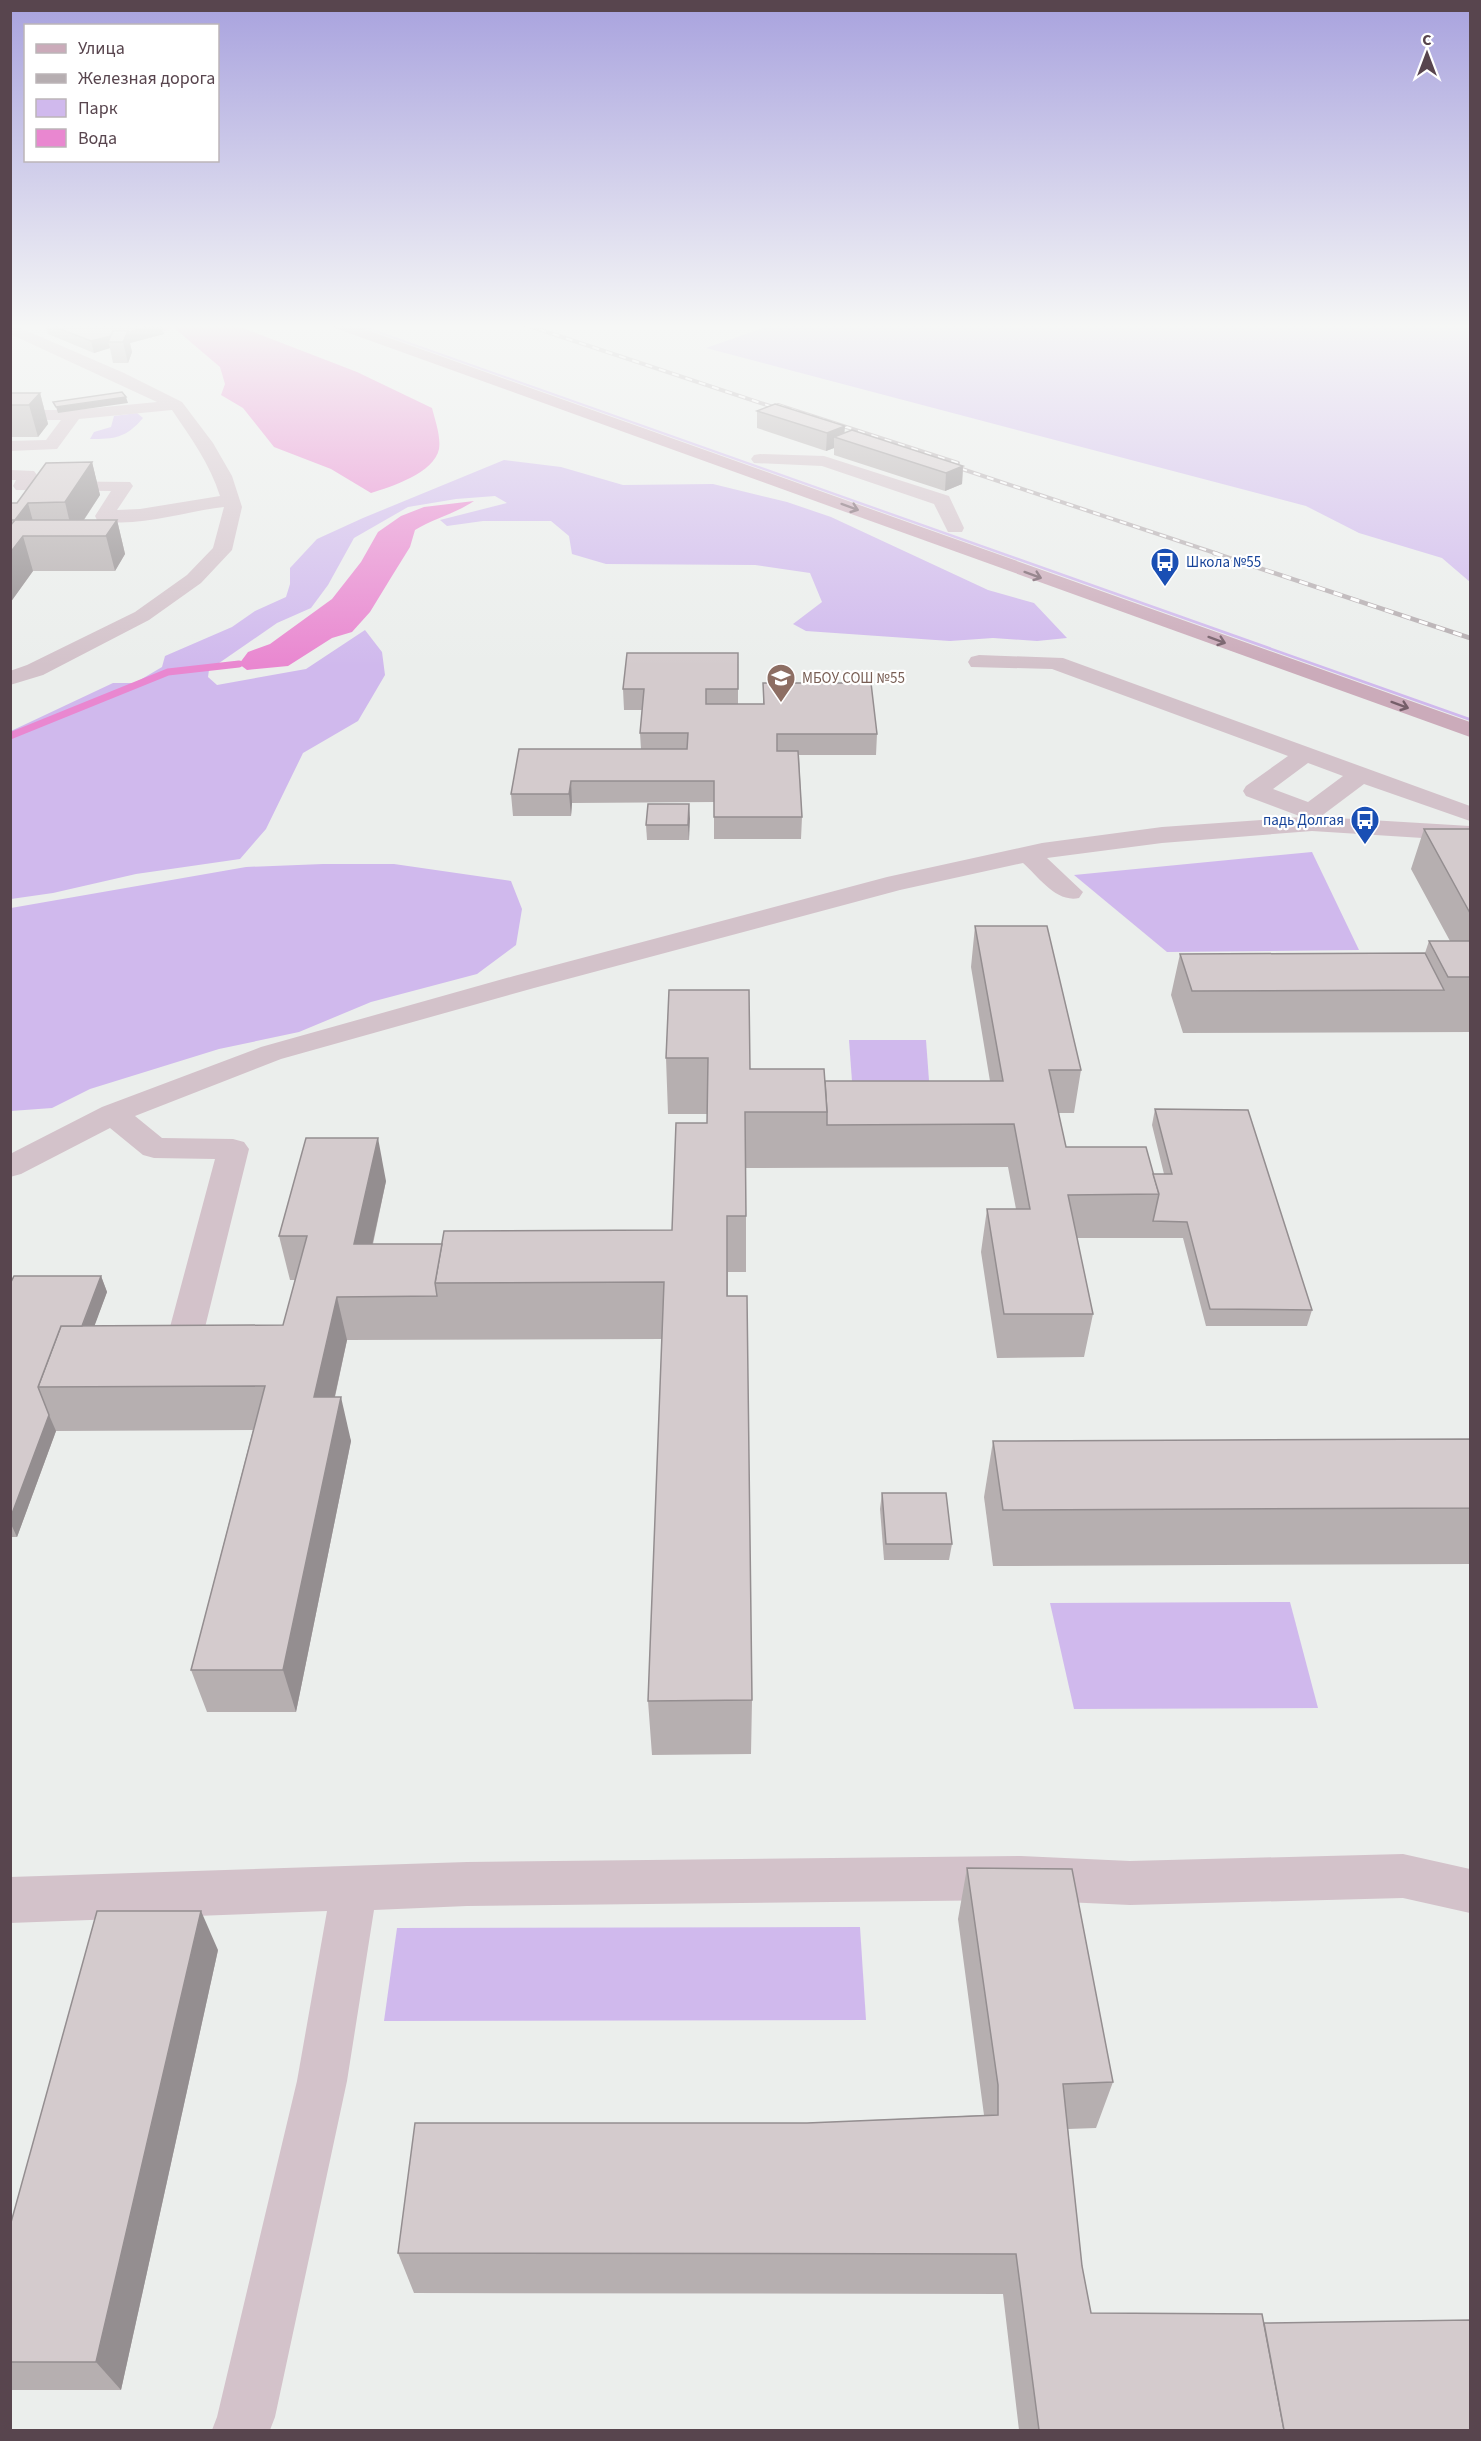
<svg xmlns="http://www.w3.org/2000/svg" width="1481" height="2441" viewBox="0 0 1481 2441" font-family="'Source Sans 3',sans-serif">
<rect width="100%" height="100%" fill="#ebeeec"/>
<g fill="#d0b9ed">
<path d="M 355,325 L 361,325 L 1470,718 L 1470,721 Z"/>
<path d="M 771,325 L 1470,325 L 1470,582 L 1442,558 L 1359,533 L 1306,506 L 706,348 Z"/>
<path d="M 137,413 L 143,418 C 126,438 115,439 90,439 L 94,432 L 111,427 L 114,416 Z"/>
<path d="M 504,460 L 561,467 L 623,485 L 713,484 L 787,502 L 831,517 L 988,590 L 1034,603 L 1067,638 L 1037,641 L 993,638 L 950,641 L 806,631 L 793,624 L 822,602 L 810,573 L 755,565 L 606,564 L 572,554 L 569,536 L 551,521 L 483,521 L 447,526 L 440,520 L 507,503 L 495,496 L 456,499 L 408,507 L 354,538 L 328,585 L 311,608 L 277,623 L 209,670 L 208,677 L 217,685 L 306,669 L 365,630 L 382,652 L 385,675 L 358,721 L 303,753 L 266,829 L 240,859 L 136,874 L 53,893 L 11,899 L 11,731 L 113,683 L 135,683 L 162,667 L 165,656 L 232,627 L 255,611 L 286,597 L 290,584 L 290,568 L 317,539 L 363,518 Z"/>
<path d="M 1312,852 L 1359,950 L 1167,952 L 1074,875 Z"/>
<path d="M 323,864 L 394,864 L 511,881 L 522,909 L 516,945 L 477,974 L 371,1002 L 299,1032 L 219,1049 L 90,1089 L 52,1108 L 11,1111 L 11,908 L 246,867 Z"/>
<path d="M 849,1040 L 926,1040 L 930,1094 L 853,1095 Z"/>
<path d="M 1290,1602 L 1318,1708 L 1074,1709 L 1050,1603 Z"/>
<path d="M 860,1927 L 866,2020 L 384,2021 L 397,1928 Z"/>
</g>
<g fill="#e987d0">
<path d="M 150,325 L 235,325 L 357,372 L 432,408 C 435,420 441,436 439,449 C 434,473 391,487 371,493 L 331,469 L 274,447 L 243,408 L 221,395 L 225,384 L 220,367 L 173,327 L 165,331 Z"/>
<path d="M 474,501 C 455,514 434,518 415,530 L 410,547 L 392,576 L 370,612 L 352,632 L 332,638 L 288,666 L 247,670 L 239,664 L 248,652 L 270,644 L 332,599 L 361,562 L 378,532 L 401,516 L 424,507 Z"/>
</g>
<g fill="none" stroke-linecap="round" stroke-linejoin="round">
<path stroke="#e987d0" stroke-width="7" d="M 10,736 L 168,672 L 239,664"/>
<g fill="#d3c2ca" fill-rule="evenodd">
<path d="M 10,326 L 18,327 L 124,373 L 182,402 L 213,443 L 232,476 L 242,507 L 232,550 L 201,583 L 149,620 L 43,675 L 10,685 L 10,671 L 27,665 L 135,612 L 187,575 L 213,548 L 224,507 C 186,511 135,529 97,520 L 95,516 L 111,491 L 16,490 L 13,486 L 16,480 L 10,480 L 10,470 L 34,471 L 37,475 L 34,481 L 130,482 L 133,486 L 117,510 L 140,509 L 220,496 C 210,464 191,438 172,410 L 79,419 L 57,449 L 10,451 L 10,441 L 46,440 L 61,420 L 10,420 L 10,410 L 74,410 L 157,402 L 10,334 Z"/>
<path d="M 760,454 L 824,456 L 949,496 L 964,528 L 962,532 L 948,532 L 934,504 L 822,466 L 754,463 L 751,459 L 754,455 Z"/>
<path d="M 979,655 L 1063,658 L 1470,806 L 1470,821 L 1364,784 L 1320,817 L 1470,826 L 1470,841 L 1312,831 L 1162,843 L 1047,858 L 1083,892 L 1079,898 C 1056,903 1039,877 1023,863 L 900,890 L 534,988 L 281,1059 L 135,1116 L 162,1138 L 233,1139 L 244,1142 L 249,1149 L 195,1368 L 190,1377 L 177,1381 L 164,1377 L 159,1368 L 215,1159 L 154,1158 L 143,1155 L 110,1128 L 21,1174 L 10,1177 L 10,1154 L 102,1107 L 261,1047 L 514,976 L 887,877 L 1042,843 L 1162,827 L 1302,817 L 1246,796 L 1243,791 L 1246,786 L 1288,756 L 1052,669 L 971,667 L 968,662 L 971,657 ZM 1308,763 L 1343,776 L 1308,802 L 1273,789 Z"/>
<path d="M 1403,1854 L 1470,1869 L 1470,1913 L 1403,1898 L 1130,1905 L 1021,1900 L 467,1906 L 374,1910 L 347,2081 L 275,2417 L 270,2430 L 212,2430 L 217,2417 L 297,2081 L 327,1911 L 10,1923 L 10,1877 L 467,1862 L 1021,1856 L 1130,1861 Z"/>
</g>
<path fill="#cbabba" fill-rule="evenodd" d="M 333,325 L 353,325 L 1470,722 L 1470,737 L 335,328 Z"/>
<g stroke="#b6aeb1" stroke-width="4">
<g id="rail-far1">
<path d="M 526,325 L 785,411"/>
<path d="M 778,405 L 958,463"/>
<path d="M 947,464 L 1218,554"/>
</g>
</g>
<g stroke="#b6aeb1" stroke-width="4.5">
<path id="rail" d="M 1214,553 L 1470,638"/>
</g>
<use href="#rail-far1" stroke="#fff" stroke-width="2" stroke-dasharray="7" stroke-linecap="butt"/>
<use href="#rail" stroke="#fff" stroke-width="3" stroke-dasharray="9" stroke-linecap="butt"/>
</g>
<g fill="#b6afb0">
<path d="M 45,325 L 161,325 L 164,334 L 130,343 L 132,352 L 128,363 L 113,363 L 110,348 L 94,353 L 48,334 Z"/>
<path d="M 10,393 L 40,393 L 48,424 L 38,437 L 10,437 Z"/>
<path d="M 757,411 L 963,466 L 962,484 L 945,491 L 834,455 L 834,448 L 826,451 L 757,428 Z"/>
<path d="M 92,462 L 100,495 L 84,520 L 117,520 L 125,554 L 115,571 L 33,571 L 10,603 L 10,503 L 17,503 Z"/>
<path d="M 738,653 L 738,704 L 763,704 L 763,683 L 877,734 L 876,755 L 799,755 L 802,817 L 801,839 L 714,839 L 714,802 L 572,803 L 571,816 L 513,816 L 511,794 L 641,749 L 640,733 L 642,710 L 624,710 L 623,689 Z"/>
<path d="M 689,804 L 689,840 L 647,840 L 646,825 Z"/>
<path d="M 1424,829 L 1470,829 L 1470,1032 L 1183,1033 L 1171,995 L 1180,954 L 1425,953 L 1429,941 L 1450,941 L 1411,869 Z"/>
<path d="M 975,926 L 1081,1070 L 1074,1113 L 1058,1113 L 1066,1147 L 1153,1174 L 1164,1174 L 1152,1125 L 1155,1109 L 1312,1310 L 1307,1326 L 1206,1326 L 1183,1238 L 1077,1238 L 1093,1314 L 1084,1357 L 997,1358 L 981,1252 L 987,1209 L 1016,1209 L 1008,1167 L 746,1168 L 746,1272 L 728,1272 L 728,1296 L 752,1700 L 751,1754 L 652,1755 L 648,1701 L 662,1339 L 347,1340 L 335,1397 L 351,1441 L 296,1712 L 207,1712 L 191,1670 L 253,1430 L 56,1431 L 17,1537 L 10,1537 L 10,1284 L 101,1276 L 107,1292 L 94,1326 L 283,1325 L 295,1280 L 290,1280 L 279,1236 L 386,1181 L 373,1244 L 442,1244 L 672,1230 L 707,1123 L 708,1114 L 668,1114 L 666,1058 L 669,990 L 750,1069 L 825,1081 L 990,1081 L 971,967 Z"/>
<path d="M 1470,1439 L 1470,1564 L 993,1566 L 984,1497 L 993,1441 Z"/>
<path d="M 882,1493 L 952,1544 L 949,1560 L 884,1560 L 880,1509 Z"/>
<path d="M 967,1868 L 1113,2082 L 1096,2128 L 1068,2129 L 1082,2266 L 1091,2313 L 1264,2323 L 1470,2430 L 1019,2430 L 1003,2294 L 414,2293 L 398,2253 L 807,2123 L 984,2115 L 958,1919 Z"/>
<path d="M 218,1950 L 121,2390 L 10,2390 L 10,2226 Z"/>
</g>
<g fill="#948e90">
<path d="M 157,325 L 161,325 L 164,334 L 130,343 L 132,352 L 128,363 L 123,342 L 108,342 L 110,348 L 94,353 L 91,341 L 128,331 Z"/>
<path d="M 40,393 L 48,424 L 38,437 L 29,405 Z"/>
<path d="M 126,397 L 128,403 L 58,413 L 56,407 Z"/>
<path d="M 845,426 L 844,440 L 834,437 L 834,448 L 826,451 L 827,433 Z"/>
<path d="M 92,462 L 100,495 L 73,536 L 65,502 Z"/>
<path d="M 963,466 L 962,484 L 945,491 L 946,473 Z"/>
<path d="M 28,503 L 37,536 L 23,536 L 33,571 L 10,603 L 10,553 L 15,520 Z"/>
<path d="M 117,520 L 125,554 L 115,571 L 106,536 Z"/>
<path d="M 571,781 L 572,803 L 571,816 L 569,794 Z"/>
<path d="M 689,804 L 690,819 L 689,840 L 688,825 Z"/>
<path d="M 378,1138 L 386,1181 L 363,1287 L 354,1244 Z"/>
<path d="M 101,1276 L 107,1292 L 72,1387 L 60,1387 Z"/>
<path d="M 337,1297 L 347,1340 L 325,1441 L 314,1397 Z"/>
<path d="M 341,1397 L 351,1441 L 296,1712 L 283,1670 Z"/>
<path d="M 49,1415 L 56,1431 L 17,1537 L 10,1522 L 10,1519 Z"/>
<path d="M 201,1911 L 218,1950 L 121,2390 L 96,2362 Z"/>
</g>
<g fill="#d4cbcd" stroke="#948e90" stroke-width="1.5">
<path d="M 49,325 L 157,325 L 128,332 L 128,331 L 113,331 L 111,336 L 91,341 Z"/>
<path d="M 113,331 L 128,331 L 123,342 L 108,342 Z"/>
<path d="M 122,392 L 126,397 L 56,407 L 53,402 Z"/>
<path d="M 10,393 L 40,393 L 29,405 L 10,405 Z"/>
<path d="M 775,404 L 845,426 L 827,433 L 757,411 Z"/>
<path d="M 852,430 L 963,466 L 946,473 L 834,437 Z"/>
<path d="M 92,462 L 65,502 L 28,503 L 15,520 L 10,520 L 10,503 L 17,503 L 46,463 Z"/>
<path d="M 15,520 L 117,520 L 106,536 L 23,536 L 10,553 L 10,526 Z"/>
<path d="M 627,653 L 738,653 L 738,689 L 706,689 L 706,704 L 764,704 L 763,683 L 871,683 L 877,734 L 777,734 L 777,751 L 798,751 L 802,817 L 714,817 L 714,781 L 571,781 L 569,794 L 511,794 L 519,749 L 687,749 L 688,733 L 640,733 L 644,689 L 623,689 Z"/>
<path d="M 648,804 L 689,804 L 688,825 L 646,825 Z"/>
<path d="M 1424,829 L 1470,829 L 1470,913 Z"/>
<path d="M 975,926 L 1047,926 L 1081,1070 L 1049,1070 L 1066,1147 L 1146,1147 L 1159,1194 L 1068,1195 L 1093,1314 L 1004,1314 L 987,1209 L 1030,1209 L 1014,1124 L 827,1125 L 827,1112 L 825,1081 L 1003,1081 Z"/>
<path d="M 1429,941 L 1470,941 L 1470,977 L 1448,977 Z"/>
<path d="M 1425,953 L 1444,990 L 1192,991 L 1180,954 Z"/>
<path d="M 669,990 L 749,990 L 750,1069 L 824,1069 L 827,1112 L 745,1112 L 746,1216 L 727,1216 L 727,1296 L 747,1296 L 752,1700 L 648,1701 L 664,1282 L 435,1283 L 444,1231 L 672,1230 L 676,1123 L 707,1123 L 708,1058 L 666,1058 Z"/>
<path d="M 1155,1109 L 1248,1110 L 1312,1310 L 1210,1309 L 1187,1222 L 1153,1221 L 1159,1194 L 1153,1174 L 1172,1174 Z"/>
<path d="M 306,1138 L 378,1138 L 354,1244 L 442,1244 L 435,1283 L 437,1296 L 337,1297 L 314,1397 L 341,1397 L 283,1670 L 191,1670 L 265,1386 L 38,1387 L 61,1326 L 283,1325 L 307,1236 L 279,1236 Z"/>
<path d="M 14,1276 L 101,1276 L 82,1326 L 61,1326 L 38,1387 L 49,1415 L 10,1519 L 10,1284 Z"/>
<path d="M 1470,1439 L 1470,1508 L 1003,1510 L 993,1441 Z"/>
<path d="M 882,1493 L 946,1493 L 952,1544 L 886,1544 Z"/>
<path d="M 967,1868 L 1072,1869 L 1113,2082 L 1063,2084 L 1082,2266 L 1091,2313 L 1262,2314 L 1284,2430 L 1039,2430 L 1016,2254 L 398,2253 L 415,2123 L 807,2123 L 998,2115 L 998,2085 Z"/>
<path d="M 97,1911 L 201,1911 L 96,2362 L 10,2362 L 10,2226 Z"/>
<path d="M 1470,2320 L 1470,2430 L 1284,2430 L 1264,2323 Z"/>
</g>
<defs><path id="oneway-shaft" d="M-6 0H5M1.5-3L5.5 0L1.5 3" fill="none" stroke-width="1.6" stroke-linecap="round" stroke-linejoin="round" transform="scale(1.5)"/></defs>
<g stroke="#755e69">
<use href="#oneway-shaft" transform="translate(850 507) rotate(20)"/>
<use href="#oneway-shaft" transform="translate(1033 575) rotate(20)"/>
<use href="#oneway-shaft" transform="translate(1217 640) rotate(20)"/>
<use href="#oneway-shaft" transform="translate(1400 705) rotate(20)"/>
</g>
<linearGradient id="sky" x2="0" y2="1"><stop stop-color="#a8a2de"/><stop offset="0.49" stop-color="#f6f7f6"/><stop offset="1" stop-color="#f6f7f6" stop-opacity="0"/></linearGradient>
<rect width="1481" height="666" fill="url(#sky)"/>
<defs>
<g id="bus-pin" transform="scale(1.5)"><path d="M0 17L-7.5 6A9.5 9.5 0 1 1 7.5 6Z" fill="#1a4fb4" stroke="#fff"/><path d="M-5-6H5V4H4V6H2V4H-2V6H-4V4H-5ZM-3.5-4V0h7V-4ZM-3.5 1.2v1.5H-2V1.2ZM2 1.2v1.5H3.5V1.2Z" fill="#fff"/></g>
<g id="school-pin" transform="scale(1.5)"><path d="M0 17L-7.5 6A9.5 9.5 0 1 1 7.5 6Z" fill="#8d6e63" stroke="#fff"/><path d="M0-5L7-2L0 1L-7-2ZM-4 1L0 2.5L4 1V4Q0 6-4 4Z" fill="#fff"/></g>
</defs>
<g fill-rule="evenodd">
<use href="#bus-pin" x="1165" y="562"/>
<use href="#school-pin" x="781" y="678"/>
<use href="#bus-pin" x="1365" y="820"/>
</g>
<g text-anchor="middle" dominant-baseline="central" stroke-width="4.5" stroke-linejoin="round" paint-order="stroke">
<g font-size="15" fill="#164399" stroke="#fff" text-anchor="start">
<text x="1186" y="562">Школа №55</text>
<text x="1344" y="820" text-anchor="end">падь Долгая</text>
</g>
<g font-size="15" fill="#785e54" stroke="#fff" text-anchor="start">
<text x="802" y="678">МБОУ СОШ №55</text>
</g>
</g>
<rect width="1481" height="2441" fill="none" stroke="#58454e" stroke-width="24"/>
<rect x="24" y="24" width="195" height="138" fill="#ffffff" stroke="#bcb5b8" stroke-width="1.5"/>
<rect x="36" y="44" width="30" height="9" fill="#cbabba" stroke="#bcb5b8" stroke-width="1.5"/>
<text x="78" y="54" font-size="18" fill="#58454e">Улица</text>
<rect x="36" y="74" width="30" height="9" fill="#b6aeb1" stroke="#bcb5b8" stroke-width="1.5"/>
<text x="78" y="84" font-size="18" fill="#58454e">Железная дорога</text>
<rect x="36" y="99" width="30" height="18" fill="#d0b9ed" stroke="#bcb5b8" stroke-width="1.5"/>
<text x="78" y="114" font-size="18" fill="#58454e">Парк</text>
<rect x="36" y="129" width="30" height="18" fill="#e987d0" stroke="#bcb5b8" stroke-width="1.5"/>
<text x="78" y="144" font-size="18" fill="#58454e">Вода</text>
<g transform="translate(1427 54)" stroke="#ffffff" stroke-width="4.5" paint-order="stroke">
<path d="M0-4.5L10 22L0 15L-10 22Z" fill="#58454e"/>
<text y="-9" font-size="16" font-weight="bold" text-anchor="middle" fill="#58454e">С</text>
</g>
</svg>
